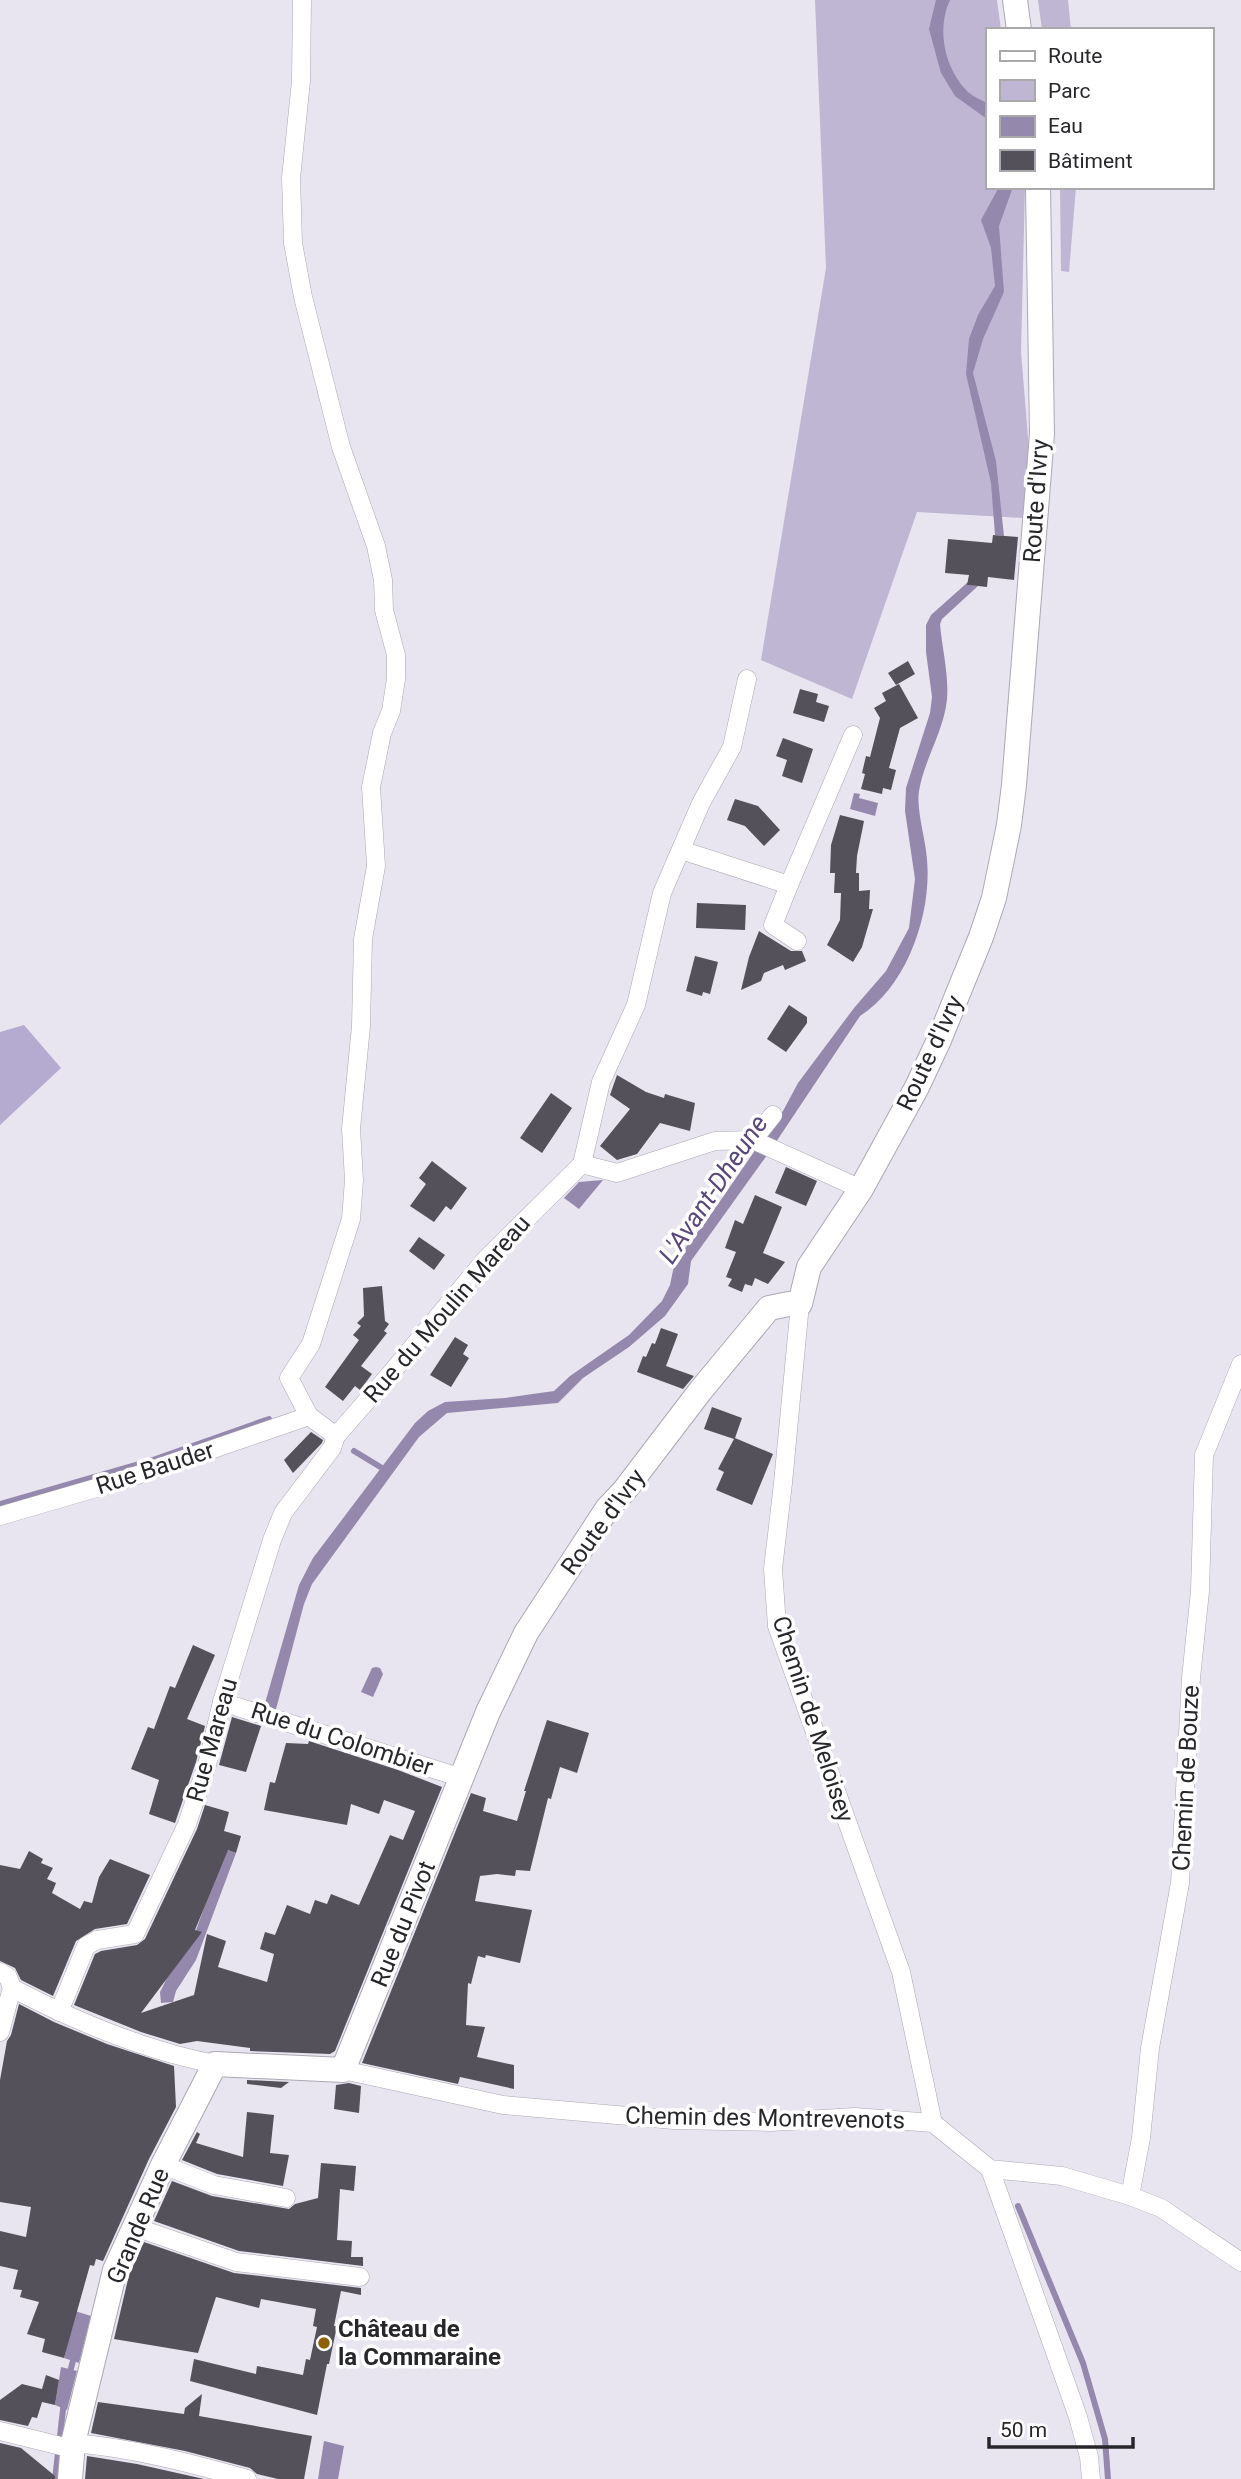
<svg xmlns="http://www.w3.org/2000/svg" width="1241" height="2479" viewBox="0 0 1241 2479" font-family="Roboto,sans-serif">
<rect width="100%" height="100%" fill="#e8e5f0"/>
<g fill="#beb6d3">
<path d="M 815,0 L 997,0 L 1001,30 L 987,30 L 987,187 L 1025,187 L 1021,352 L 1029,449 L 1024,518 L 917,512 L 852,699 L 761,660 L 826,268 Z"/>
<path d="M 1038,0 L 1068,0 L 1071,30 L 1042,30 Z"/>
<path d="M 1060,187 L 1076,187 L 1069,272 L 1061,271 Z"/>
</g>
<path fill="#b5aad0" d="M 24,1025 L 61,1068 L 0,1125 L 0,1032 Z"/>
<g fill="#9488ad">
<path d="M 936,0 L 950,0 C 936,30 945,69 968,92 C 974,97 981,100 987,103 L 987,119 L 955,96 L 941,73 L 929,29 Z"/>
<path d="M 999,187 L 1013,187 L 999,226 L 1004,292 L 983,339 L 973,373 L 996,461 L 1004,536 L 995,535 L 991,483 L 966,374 L 969,339 L 978,315 L 995,286 L 991,248 L 981,220 Z"/>
<path d="M 968,582 L 968,585 L 978,586 L 942,619 L 940,624 C 942,648 949,675 947,699 C 944,731 924,760 919,791 C 916,810 926,840 927,860 C 932,913 907,987 860,1016 L 776,1142 L 765,1135 L 783,1111 L 798,1083 L 854,1008 L 886,971 L 909,928 L 915,879 L 905,811 L 906,788 L 930,713 L 932,697 L 926,652 L 926,625 L 931,615 Z"/>
<path d="M 854,793 L 860,794 L 859,798 L 878,803 L 875,816 L 850,809 Z"/>
<path d="M 756,1149 L 770,1151 L 691,1261 L 688,1284 L 665,1316 L 629,1347 L 583,1378 L 558,1403 L 447,1413 L 419,1437 L 312,1584 L 304,1604 L 275,1713 L 263,1710 L 299,1585 L 313,1558 L 415,1423 L 428,1411 L 445,1402 L 505,1398 L 554,1391 L 570,1376 L 629,1335 L 662,1301 L 670,1285 L 675,1261 L 707,1220 Z"/>
<path d="M 603,1180 L 579,1209 L 564,1198 L 579,1182 Z"/>
<path d="M 376,1667 L 380,1668 L 383,1674 L 373,1697 L 361,1692 L 372,1668 Z"/>
<path d="M 225,1849 L 236,1853 L 196,1960 L 176,1991 L 173,2002 L 161,2003 L 160,1992 L 167,1978 L 190,1947 Z"/>
<path d="M 75,2311 L 91,2316 L 79,2363 L 64,2358 Z"/>
<path d="M 61,2367 L 77,2371 L 67,2410 L 55,2405 Z"/>
<path d="M 324,2441 L 344,2446 L 338,2479 L 318,2479 Z"/>
</g>
<g fill="none" stroke-linecap="round" stroke-linejoin="round">
<g stroke="#9488ad" stroke-width="6">
<path d="M 354,1451 L 387,1471"/>
<path d="M 0,1504 L 150,1461 L 269,1419"/>
<path d="M 1018,2206 L 1083,2363 L 1105,2439 L 1108,2479"/>
<path d="M 69,2376 L 75,2353"/>
<path d="M 55,2479 L 64,2401"/>
</g>
</g>
<g fill="#54515a">
<path d="M 993,535 L 1018,537 L 1014,580 L 988,577 L 987,587 L 978,586 L 967,585 L 969,575 L 945,573 L 948,539 L 992,543 Z"/>
<path d="M 908,661 L 915,674 L 896,685 L 888,673 Z"/>
<path d="M 899,684 L 918,718 L 900,728 L 889,768 L 896,770 L 891,790 L 883,788 L 882,794 L 861,789 L 865,774 L 862,773 L 866,756 L 870,757 L 880,718 L 874,708 L 886,701 L 882,693 Z"/>
<path d="M 800,689 L 818,694 L 816,702 L 829,706 L 824,722 L 793,713 Z"/>
<path d="M 783,738 L 813,749 L 802,783 L 782,776 L 787,760 L 776,756 Z"/>
<path d="M 735,799 L 758,806 L 780,830 L 764,846 L 745,826 L 727,820 Z"/>
<path d="M 840,815 L 864,821 L 857,856 L 856,873 L 859,873 L 859,891 L 870,890 L 869,909 L 873,909 L 862,947 L 853,962 L 827,945 L 840,920 L 841,893 L 834,893 L 835,873 L 830,873 L 831,845 Z"/>
<path d="M 697,903 L 746,905 L 745,930 L 696,928 Z"/>
<path d="M 759,931 L 791,951 L 802,951 L 806,961 L 785,970 L 783,965 L 764,973 L 761,981 L 741,990 L 749,957 Z"/>
<path d="M 695,956 L 718,962 L 710,994 L 703,992 L 702,996 L 686,991 Z"/>
<path d="M 789,1005 L 807,1017 L 807,1023 L 786,1052 L 767,1039 Z"/>
<path d="M 617,1075 L 646,1092 L 664,1098 L 665,1094 L 695,1103 L 690,1131 L 660,1123 L 637,1154 L 617,1160 L 600,1146 L 630,1109 L 610,1095 Z"/>
<path d="M 551,1093 L 572,1108 L 542,1153 L 520,1138 Z"/>
<path d="M 432,1161 L 467,1188 L 451,1210 L 446,1206 L 434,1222 L 410,1206 L 426,1184 L 419,1178 Z"/>
<path d="M 786,1167 L 817,1181 L 806,1206 L 775,1193 Z"/>
<path d="M 755,1195 L 782,1207 L 763,1253 L 785,1262 L 768,1284 L 755,1278 L 752,1286 L 745,1284 L 742,1292 L 728,1286 L 732,1279 L 726,1277 L 736,1252 L 725,1248 L 735,1220 L 743,1224 Z"/>
<path d="M 419,1237 L 445,1255 L 434,1270 L 409,1251 Z"/>
<path d="M 382,1286 L 385,1321 L 389,1324 L 384,1331 L 387,1333 L 361,1366 L 372,1374 L 360,1390 L 355,1386 L 343,1401 L 325,1387 L 359,1340 L 353,1335 L 361,1326 L 357,1323 L 364,1316 L 363,1288 Z"/>
<path d="M 661,1328 L 678,1334 L 666,1366 L 694,1376 L 683,1389 L 637,1372 L 643,1356 L 646,1357 L 652,1343 L 655,1344 Z"/>
<path d="M 455,1337 L 468,1345 L 463,1354 L 469,1358 L 451,1387 L 430,1375 Z"/>
<path d="M 712,1407 L 742,1418 L 735,1438 L 773,1454 L 752,1505 L 716,1490 L 724,1472 L 718,1469 L 734,1439 L 704,1429 Z"/>
<path d="M 311,1432 L 323,1440 L 322,1443 L 293,1473 L 284,1460 Z"/>
<path d="M 193,1645 L 215,1655 L 187,1719 L 205,1726 L 196,1762 L 175,1823 L 149,1814 L 159,1780 L 131,1769 L 148,1727 L 154,1729 L 170,1686 L 175,1688 Z"/>
<path d="M 232,1717 L 261,1726 L 246,1772 L 219,1765 Z"/>
<path d="M 547,1720 L 589,1733 L 577,1773 L 560,1767 L 551,1799 L 548,1798 L 530,1871 L 516,1870 L 515,1876 L 497,1874 L 480,1876 L 475,1901 L 532,1910 L 520,1963 L 486,1955 L 485,1958 L 478,1956 L 471,1984 L 468,1983 L 466,2025 L 485,2027 L 477,2057 L 514,2065 L 514,2089 L 460,2077 L 458,2084 L 362,2063 L 471,1793 L 486,1798 L 483,1811 L 517,1821 L 526,1791 L 524,1791 Z"/>
<path d="M 309,1741 L 398,1770 L 442,1787 L 335,2051 L 330,2054 L 250,2051 L 250,2048 L 197,2041 L 180,2044 L 141,2032 L 74,2005 L 95,1954 L 101,1951 L 137,1945 L 145,1939 L 197,1829 L 205,1805 L 229,1812 L 224,1831 L 241,1836 L 236,1853 L 228,1850 L 195,1930 L 202,1932 L 141,2013 L 194,1995 L 207,1934 L 226,1941 L 218,1967 L 267,1982 L 274,1954 L 260,1949 L 265,1932 L 275,1935 L 287,1905 L 310,1914 L 315,1900 L 327,1904 L 331,1894 L 359,1905 L 390,1835 L 403,1840 L 415,1811 L 384,1800 L 379,1814 L 351,1804 L 347,1825 L 264,1810 L 270,1782 L 275,1783 L 286,1743 L 308,1744 Z"/>
<path d="M 29,1851 L 43,1859 L 41,1863 L 53,1868 L 47,1879 L 56,1883 L 52,1893 L 80,1909 L 84,1901 L 92,1903 L 99,1877 L 110,1859 L 150,1875 L 127,1924 L 95,1929 L 76,1941 L 53,1996 L 21,1980 L 15,1968 L 0,1961 L 0,1865 L 20,1869 Z"/>
<path d="M 19,2004 L 54,2022 L 107,2044 L 174,2066 L 176,2107 L 149,2159 L 103,2261 L 96,2259 L 94,2266 L 90,2265 L 64,2358 L 42,2352 L 45,2339 L 27,2334 L 39,2302 L 20,2297 L 22,2290 L 13,2289 L 18,2270 L 0,2266 L 0,2231 L 26,2237 L 31,2207 L 0,2202 L 0,2080 L 7,2041 L 11,2035 Z"/>
<path d="M 247,2080 L 289,2082 L 281,2088 L 247,2084 Z"/>
<path d="M 349,2083 L 361,2086 L 359,2113 L 334,2109 L 336,2085 Z"/>
<path d="M 247,2112 L 274,2115 L 270,2153 L 289,2155 L 283,2186 L 217,2174 L 182,2160 L 197,2132 L 200,2134 L 196,2143 L 243,2157 Z"/>
<path d="M 321,2163 L 356,2166 L 354,2191 L 340,2189 L 337,2240 L 352,2241 L 351,2257 L 363,2257 L 363,2266 L 239,2251 L 154,2221 L 172,2181 L 212,2196 L 289,2209 L 295,2204 L 318,2198 Z"/>
<path d="M 144,2242 L 234,2273 L 361,2288 L 361,2295 L 341,2291 L 334,2326 L 337,2326 L 329,2364 L 327,2364 L 317,2415 L 190,2381 L 194,2359 L 256,2374 L 257,2366 L 303,2375 L 306,2359 L 310,2360 L 317,2327 L 313,2326 L 316,2309 L 261,2299 L 259,2308 L 216,2297 L 198,2353 L 114,2339 L 129,2275 Z"/>
<path d="M 46,2375 L 59,2380 L 55,2405 L 42,2402 L 37,2418 L 32,2417 L 28,2426 L 0,2420 L 0,2400 L 22,2384 L 42,2389 Z"/>
<path d="M 202,2394 L 199,2416 L 312,2436 L 304,2479 L 278,2479 L 257,2474 L 250,2468 L 185,2451 L 91,2433 L 98,2402 L 184,2414 L 185,2408 Z"/>
<path d="M 0,2443 L 21,2448 L 55,2476 L 55,2479 L 0,2479 Z"/>
<path d="M 87,2456 L 137,2464 L 204,2479 L 85,2479 Z"/>
</g>
<g fill="none" stroke-linecap="round" stroke-linejoin="round">
<g stroke="#aba8b2" stroke-width="19">
<g id="street">
<path d="M 302,0 L 301,81 L 291,178 L 293,243 L 303,297 L 341,447 L 376,546 L 383,580 L 384,610 L 396,655 L 396,679 L 391,711 L 382,733 L 371,787 L 376,866 L 363,939 L 361,1026 L 351,1129 L 354,1180 L 351,1219 L 311,1344 L 289,1378 L 309,1416 L 336,1436"/>
<path d="M 681,850 L 789,885 L 853,735"/>
<path d="M 789,885 L 773,925 L 797,941"/>
<path d="M 753,1140 L 773,1115"/>
<path d="M 582,1164 L 617,1173 L 715,1141 L 753,1140 L 861,1189"/>
<path d="M 800,1304 L 783,1483 L 773,1569 L 777,1626 L 901,1972 L 933,2123"/>
<path d="M 0,1516 L 120,1481 L 309,1416"/>
<path d="M 222,1702 L 462,1778"/>
<path d="M 0,1972 L 8,1977 L 12,1988 C 73,2020 147,2051 215,2064"/>
<path d="M 59,2012 L 86,1946 L 97,1940 L 135,1934 L 187,1824 L 207,1765 L 222,1702 L 272,1540 L 283,1513 L 332,1448 L 336,1436 L 392,1372 L 485,1260 L 582,1164 L 601,1082 L 636,1005 L 662,893 L 701,803 L 732,747 L 747,679"/>
<path d="M 0,2032 L 12,1988"/>
<path d="M 343,2070 L 503,2105 L 674,2120 L 771,2122 L 855,2117 L 933,2123 L 990,2169 L 1062,2176 L 1130,2196 L 1161,2208 L 1241,2262"/>
<path d="M 163,2165 L 214,2185 L 286,2198"/>
<path d="M 990,2169 L 1078,2417 L 1089,2457 L 1091,2479"/>
<path d="M 1130,2196 L 1141,2138 L 1150,2048 L 1180,1883 L 1191,1678 L 1200,1591 L 1204,1455 L 1241,1364"/>
<path d="M 135,2227 L 236,2262 L 360,2277"/>
<path d="M 0,2431 L 73,2449"/>
<path d="M 73,2443 C 133,2448 190,2463 247,2479"/>
</g>
</g>
<g stroke="#aba8b2" stroke-width="26">
<g id="secondary">
<path d="M 1015,0 L 1019,30"/>
<path d="M 70,2479 L 73,2443 L 115,2270 L 163,2165 L 215,2064 L 343,2070 L 488,1712 L 526,1633 L 607,1509 L 624,1491 L 701,1390 L 769,1308 L 789,1304 L 800,1304 L 809,1267 L 861,1189 L 917,1087 L 939,1040 L 981,937 L 994,898 L 1009,825 L 1014,785 L 1042,434 L 1038,187"/>
</g>
</g>
<use href="#street" stroke="#fff" stroke-width="18"/>
<use href="#secondary" stroke="#fff" stroke-width="24"/>
</g>
<circle fill="#8f5f0a" stroke="#fff" stroke-width="2.5" cx="324" cy="2343" r="7"/>
<g text-anchor="middle" dominant-baseline="central" stroke-width="7" stroke-linejoin="round" paint-order="stroke">
<g font-size="24" fill="#27262a" stroke="#fff">
<text transform="translate(1036 501) rotate(-86)">Route d'Ivry</text>
<text transform="translate(930 1053) rotate(-65)">Route d'Ivry</text>
<text transform="translate(447 1309) rotate(-49)">Rue du Moulin Mareau</text>
<text transform="translate(155 1468) rotate(-18)">Rue Bauder</text>
<text transform="translate(603 1522) rotate(-54)">Route d'Ivry</text>
<text transform="translate(813 1719) rotate(72)">Chemin de Meloisey</text>
<text transform="translate(342 1739) rotate(18)">Rue du Colombier</text>
<text transform="translate(212 1740) rotate(-74)">Rue Mareau</text>
<text transform="translate(1186 1778) rotate(-87)">Chemin de Bouze</text>
<text transform="translate(403 1924) rotate(-68)">Rue du Pivot</text>
<text transform="translate(765 2118) rotate(1)">Chemin des Montrevenots</text>
<text transform="translate(138 2226) rotate(-67)">Grande Rue</text>
</g>
<g font-size="24" font-weight="bold" fill="#27262a" stroke="#fff" text-anchor="start">
<text x="338" y="2329">Château de<tspan x="338" dy="28">la Commaraine</tspan></text>
</g>
<g font-size="26" font-style="italic" fill="#59477b" stroke="#fff">
<text transform="translate(713 1189) rotate(-56)">L'Avant-Dheune</text>
</g>
</g>
<rect x="986" y="28" width="228" height="161" fill="#ffffff" stroke="#a9a8aa" stroke-width="2"/>
<rect x="1000" y="51" width="35" height="10" fill="#ffffff" stroke="#a9a8aa" stroke-width="2"/>
<text x="1048" y="63" font-size="21" fill="#27262a">Route</text>
<rect x="1000" y="80" width="35" height="21" fill="#beb6d3" stroke="#a9a8aa" stroke-width="2"/>
<text x="1048" y="98" font-size="21" fill="#27262a">Parc</text>
<rect x="1000" y="116" width="35" height="21" fill="#9488ad" stroke="#a9a8aa" stroke-width="2"/>
<text x="1048" y="133" font-size="21" fill="#27262a">Eau</text>
<rect x="1000" y="150" width="35" height="21" fill="#54515a" stroke="#a9a8aa" stroke-width="2"/>
<text x="1048" y="168" font-size="21" fill="#27262a">Bâtiment</text>
<path d="M989 2437v10h144v-10" fill="none" stroke="#27262a" stroke-width="3.5"/>
<text x="1000" y="2437" font-size="21" fill="#27262a" stroke="#ffffff" stroke-width="5" paint-order="stroke">50 m</text>
</svg>
